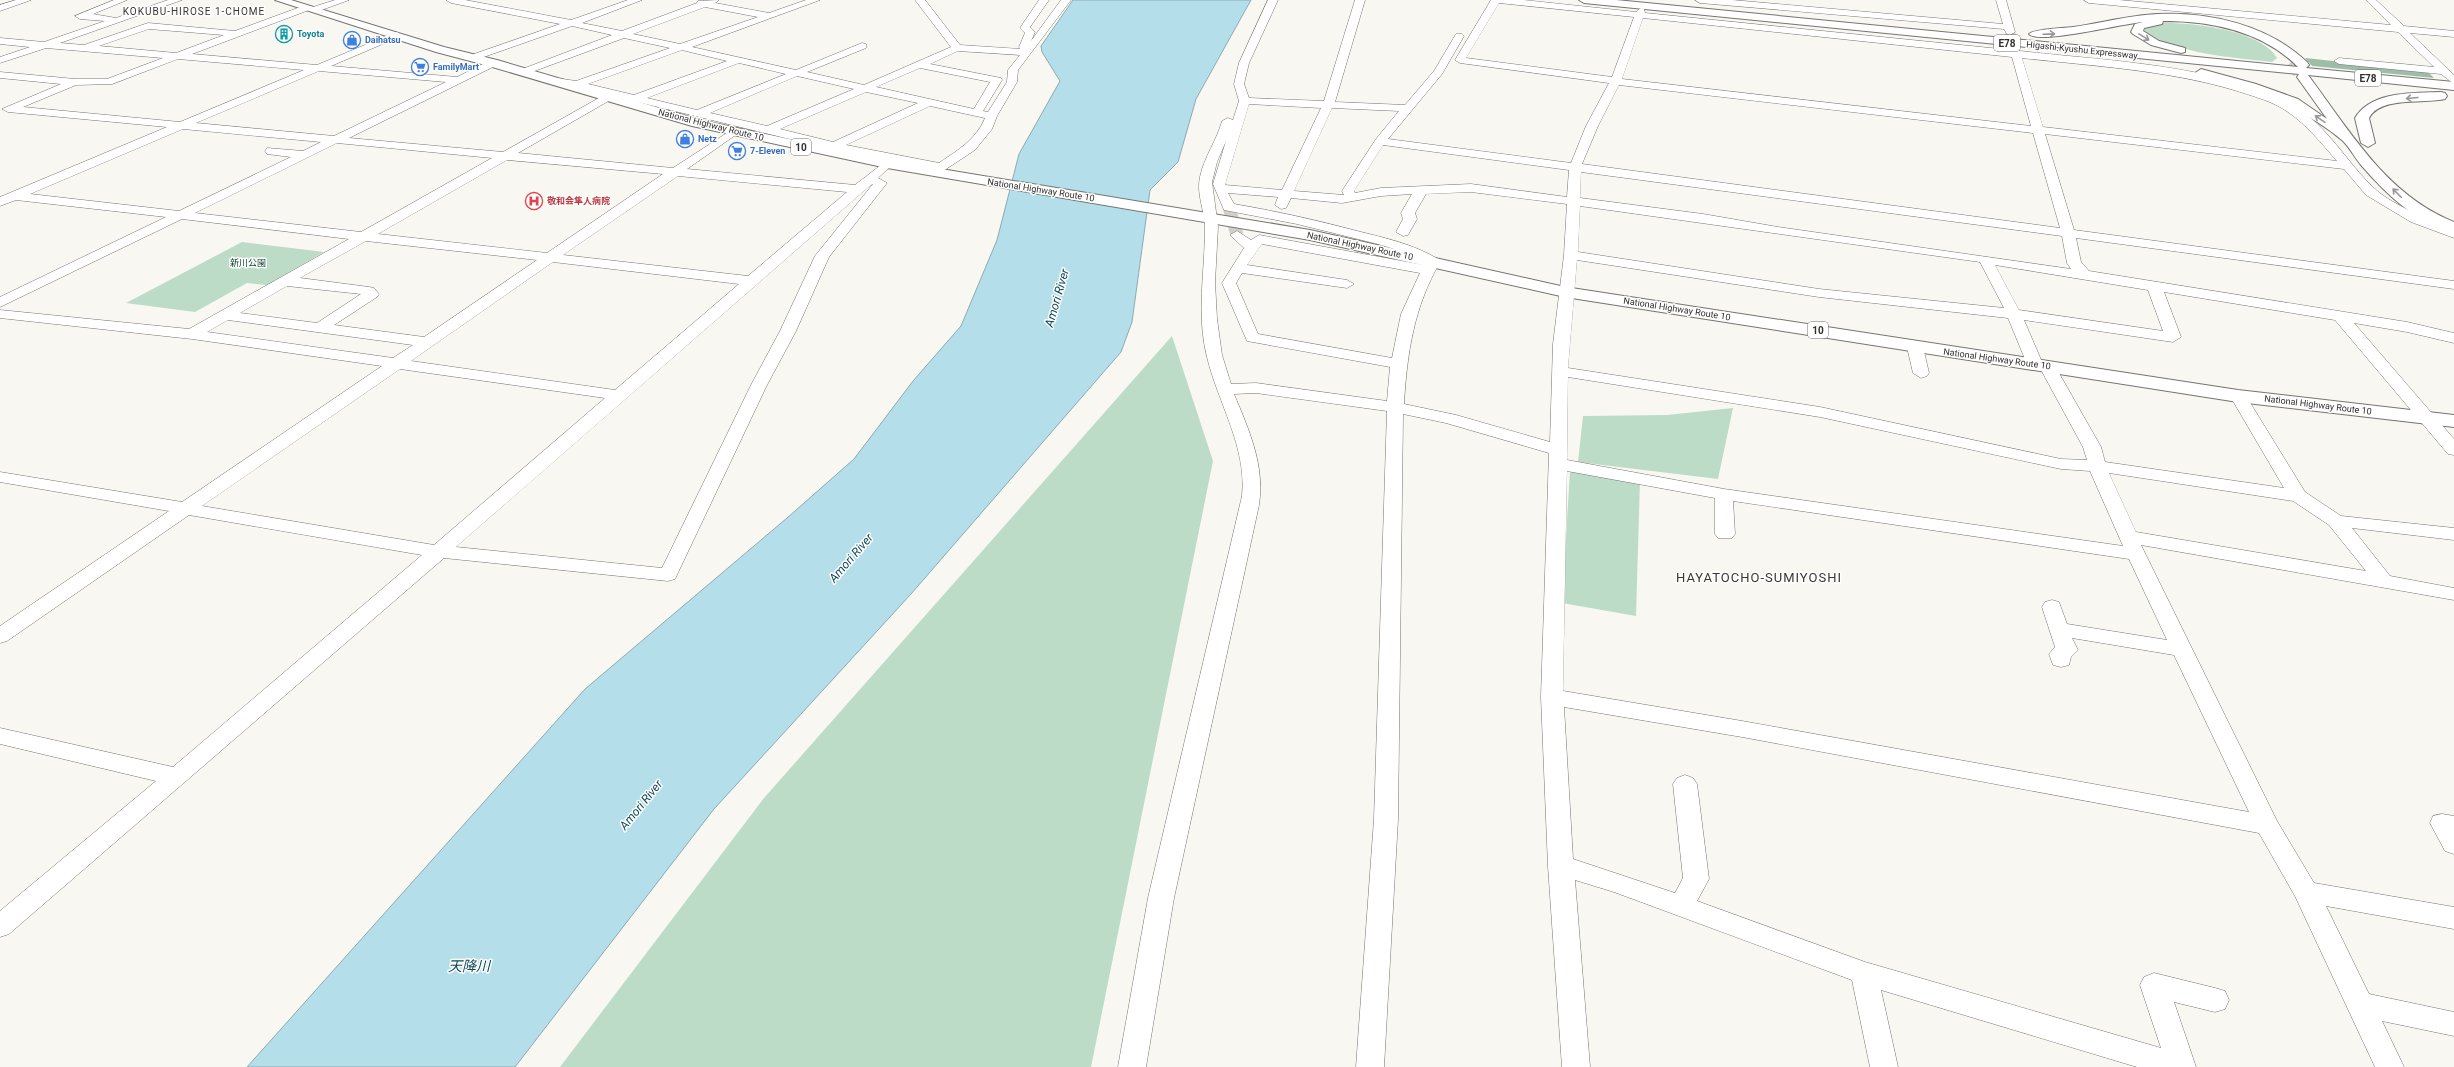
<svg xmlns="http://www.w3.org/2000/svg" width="2454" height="1067" viewBox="0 0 2454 1067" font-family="Roboto,'Noto Sans JP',sans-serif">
<rect width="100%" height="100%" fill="#f9f7f1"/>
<g fill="#bddcc7">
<path d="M 2162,23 C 2190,22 2262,30 2277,58 L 2272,62 C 2228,57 2183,54 2143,33 L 2146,26 Z"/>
<path d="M 242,242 L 324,252 L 267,285 L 247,283 L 195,312 L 126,303 Z"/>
<path d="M 1172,336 L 1213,461 L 1091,1067 L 560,1067 L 764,798 Z"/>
<path d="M 1733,408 L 1718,479 L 1578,462 L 1583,416 L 1667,415 Z"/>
<path d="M 1570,471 L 1640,481 L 1636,616 L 1562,603 Z"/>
</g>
<path fill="#9dbda8" d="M 2305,58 L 2427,71 L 2434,78 L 2312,66 Z"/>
<path fill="#b4deea" stroke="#8caab1" d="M 1073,0 L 1251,0 L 1196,99 L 1178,162 L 1150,190 L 1132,322 L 1121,352 L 911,594 L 714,809 L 515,1067 L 247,1067 L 585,689 L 787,518 L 854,459 L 913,381 L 961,326 L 997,240 L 1019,154 L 1060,81 L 1042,52 L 1041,46 Z"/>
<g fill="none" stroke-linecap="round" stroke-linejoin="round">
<path stroke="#d1cfca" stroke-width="10" stroke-dasharray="10 5" stroke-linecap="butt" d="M 2010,32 L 2015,51"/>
<path stroke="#d1cfca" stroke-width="13" stroke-dasharray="13 6" stroke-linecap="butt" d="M 1229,207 L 1237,235"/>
<path stroke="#d1cfca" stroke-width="12" stroke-dasharray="12 6" stroke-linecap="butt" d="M 2290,63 L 2303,77"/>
<g stroke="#76746f" stroke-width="1">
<g id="minor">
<path d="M 16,0 L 31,0 L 0,11 L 0,5 Z"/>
<path d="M 114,0 L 127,0 L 93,14 L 116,18 L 168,0 L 182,0 L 60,43 L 84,45 L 148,23 L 235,31 L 303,6 L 310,8 L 335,0 L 349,0 L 316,12 L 309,10 L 192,54 L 317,65 L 396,32 L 399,33 L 399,37 L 331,66 L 457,77 L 489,61 L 497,61 L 497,65 L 349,138 L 503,152 L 606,94 L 556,82 L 556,78 L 576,81 L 670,48 L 624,38 L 529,73 L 524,70 L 525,68 L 612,35 L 572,26 L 478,59 L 473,56 L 474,54 L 560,24 L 451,3 L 446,0 L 465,0 L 571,20 L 628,0 L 642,0 L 582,23 L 622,31 L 697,3 L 698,1 L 719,0 L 715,3 L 769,13 L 806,0 L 820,0 L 692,47 L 796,70 L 862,43 L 866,44 L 866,48 L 807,72 L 864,85 L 951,47 L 915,0 L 925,0 L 960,45 L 1020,49 L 1019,47 L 1025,33 L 1020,28 L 1039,0 L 1049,0 L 1030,27 L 1035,32 L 1031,41 L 1061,0 L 1071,0 L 1018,70 L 1017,82 L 997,116 L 992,129 L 975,150 L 937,175 L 929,175 L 927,172 L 930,169 L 891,162 L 893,164 L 878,178 L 887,183 L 829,257 L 796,331 L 767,385 L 675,579 L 668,581 L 444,558 L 9,934 L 0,937 L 0,911 L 156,781 L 0,744 L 0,728 L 173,767 L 422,555 L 189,515 L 7,641 L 0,643 L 0,626 L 169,511 L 0,482 L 0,472 L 182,502 L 382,366 L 192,339 L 0,318 L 0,310 L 189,329 L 349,239 L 182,219 L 0,307 L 0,297 L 166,217 L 16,200 L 0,206 L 0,197 L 167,127 L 8,112 L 2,109 L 61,84 L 0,78 L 0,72 L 75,79 L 107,79 L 163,58 L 46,48 L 0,63 L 0,57 L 30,47 L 0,44 L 0,38 L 44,42 L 105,21 L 80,19 L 75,16 ZM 705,7 L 758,17 L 680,44 L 633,34 ZM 149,29 L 224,35 L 176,53 L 99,46 ZM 682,50 L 727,61 L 634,95 L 588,84 ZM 958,51 L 1020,55 L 1008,70 L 1007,82 L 988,112 L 983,111 L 1002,80 L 1001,78 L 930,64 ZM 178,59 L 304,70 L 180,122 L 23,107 L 76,85 L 112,84 ZM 739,63 L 786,74 L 697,110 L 647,98 ZM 920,68 L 990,82 L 974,109 L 876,87 ZM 319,71 L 446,82 L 334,136 L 196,123 ZM 797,76 L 854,89 L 767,126 L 710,113 ZM 866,92 L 918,103 L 833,142 L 780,129 ZM 613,96 L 859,156 L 886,161 L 855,185 L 687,169 L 737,134 L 739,132 L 733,129 L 673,168 L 518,153 L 612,99 ZM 930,106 L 985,118 C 976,140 958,150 939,163 L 846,145 ZM 183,129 L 321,142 L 303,151 L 267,148 L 265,151 L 267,154 L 291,157 L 179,211 L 30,194 ZM 337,143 L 492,158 L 361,232 L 195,213 ZM 507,160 L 663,174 L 547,253 L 378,234 ZM 678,176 L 847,192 L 748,276 L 563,255 ZM 872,184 L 873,184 L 815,256 L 780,331 L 751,385 L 662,568 L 456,547 ZM 366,241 L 537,260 L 424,337 L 334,325 L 377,297 L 379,294 L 374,288 L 369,287 L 300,278 ZM 553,262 L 739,284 L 615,390 L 411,361 ZM 287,286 L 361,294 L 317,323 L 240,313 ZM 228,320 L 413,345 L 393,358 L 207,332 ZM 400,369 L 605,398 L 434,545 L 202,506 Z"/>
<path d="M 1268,0 L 1278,0 L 1249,63 L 1244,84 L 1249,98 L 1324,101 L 1355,0 L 1365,0 L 1335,102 L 1405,105 L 1434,71 L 1456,34 L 1462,34 L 1464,36 L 1442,74 L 1388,139 L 1571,163 L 1586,126 L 1609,83 L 1460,63 L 1455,60 L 1491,0 L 1523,0 L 1636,12 L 1641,8 L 1644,9 L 1645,13 L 2010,50 L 2015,48 L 2020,51 C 2105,61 2219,64 2294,106 C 2327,125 2347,163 2374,188 C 2390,204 2432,221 2454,229 L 2454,238 L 2411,222 L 2366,195 L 2344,169 L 2045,134 L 2074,230 L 2454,281 L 2454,289 L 2076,238 L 2081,262 L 2089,271 L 2407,322 L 2454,333 L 2454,343 L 2407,332 L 2354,323 L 2454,439 L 2454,455 L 2448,454 L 2335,320 L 2164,292 L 2181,337 L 2173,342 L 2024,320 L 2042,362 L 2053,363 L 2055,366 L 2101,447 L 2105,462 L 2284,488 L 2230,396 L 2232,393 L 2244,393 L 2246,396 L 2305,492 L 2341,516 L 2454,528 L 2454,540 L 2352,528 L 2390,576 L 2454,588 L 2454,600 L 2141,545 L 2277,821 L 2314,883 L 2454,907 L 2454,929 L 2326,906 L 2369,994 L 2454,1012 L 2454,1036 L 2382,1021 L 2404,1067 L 2375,1067 L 2295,896 L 2259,833 L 1742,737 L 1564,707 L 1573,859 L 1675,893 L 1683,878 L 1673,784 L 1677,778 L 1685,775 L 1693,778 L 1697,784 L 1709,879 L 1697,901 L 1865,962 L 2161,1048 L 2140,985 L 2144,977 L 2154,973 L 2215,988 L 2225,991 L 2229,1000 L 2225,1009 L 2215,1012 L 2174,1002 L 2196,1067 L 2137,1067 L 1881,990 L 1898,1067 L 1870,1067 L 1852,980 L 1614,892 L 1575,880 L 1590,1067 L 1562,1067 L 1548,866 L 1541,697 L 1549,453 L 1446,423 L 1403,414 L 1398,819 L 1384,1067 L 1356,1067 L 1374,819 L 1387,411 L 1256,393 L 1234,394 C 1249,430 1265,465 1259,505 L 1174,898 L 1146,1067 L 1118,1067 L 1148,898 L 1242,496 C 1247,447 1218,403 1207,357 C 1196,314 1205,271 1205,228 C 1205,211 1196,194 1200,177 C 1204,157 1217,140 1222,121 L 1228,118 L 1233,120 L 1239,101 L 1234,84 L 1239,63 ZM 1499,3 L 1634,17 L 1612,77 L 1466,58 ZM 1643,18 L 2012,57 L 2031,126 L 1622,79 ZM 2022,58 C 2093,66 2166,70 2234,90 C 2252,96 2273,101 2288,112 C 2307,125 2322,144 2337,161 L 2043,127 ZM 1619,85 L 2033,133 L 2060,228 L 1582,164 L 1598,126 ZM 1249,104 L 1321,108 L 1282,190 L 1225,185 ZM 1332,108 L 1399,111 L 1376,139 L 1342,191 L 1344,195 L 1294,191 ZM 1226,141 L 1213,184 L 1224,210 L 1297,224 L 1378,244 L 1404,252 L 1425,263 L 1424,265 L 1259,235 L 1251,240 L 1237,231 L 1230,235 L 1244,248 L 1222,283 L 1247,341 L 1390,367 L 1387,401 L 1256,383 L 1231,384 L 1222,355 L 1217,319 L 1215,282 L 1218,227 L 1212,182 L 1217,162 ZM 1383,145 L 1569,170 L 1567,197 L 1471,184 L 1381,188 L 1355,193 L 1354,191 ZM 1581,172 L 2062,236 L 2067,263 L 2071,269 L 1778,227 L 1703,214 L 1580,198 ZM 1471,192 L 1567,204 L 1564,255 L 1553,344 L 1550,442 L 1456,415 L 1404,404 C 1407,353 1414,307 1440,262 L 1438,259 C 1413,244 1385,238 1357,231 C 1316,220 1275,211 1234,204 L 1228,193 L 1278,197 L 1275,205 L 1281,209 L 1286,208 L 1291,198 L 1342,203 L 1381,196 L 1412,194 L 1401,213 L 1403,219 L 1396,232 L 1403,236 L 1408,235 L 1417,219 L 1415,213 L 1426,194 ZM 1580,206 L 1980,262 L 2004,308 L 1819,289 L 1578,252 ZM 1262,244 L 1420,273 L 1401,314 L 1392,358 L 1258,334 L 1236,283 L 1242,273 L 1347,288 L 1354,284 L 1347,280 L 1247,265 ZM 1577,260 L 1819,297 L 2008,318 L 2027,364 L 2029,367 L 2040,368 L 2083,447 L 2087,460 L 2061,459 L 1820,407 L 1568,368 ZM 1995,265 L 2148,290 L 2163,331 L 2019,310 ZM 1568,377 L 1820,417 L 2061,469 L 2090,471 L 2123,546 L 1724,489 L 1567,460 ZM 1567,471 L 1715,498 L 1715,534 L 1718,538 L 1732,538 L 1735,534 L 1733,501 L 2129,559 L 2167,640 L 2067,624 L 2059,602 L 2052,600 L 2045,602 L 2042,607 L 2055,647 L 2049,654 L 2053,665 L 2061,667 L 2069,665 L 2071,657 L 2078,650 L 2072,638 L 2174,655 L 2249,812 L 1742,721 L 1563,691 ZM 2109,473 L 2293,501 L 2329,525 L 2366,571 L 2136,532 Z"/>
<path d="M 1695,0 L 1732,0 L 2003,24 L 1996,0 L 2006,0 L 2015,32 L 2010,35 L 2007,34 L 2004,29 L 1700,3 Z"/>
<path d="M 2084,0 L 2119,0 L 2391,25 L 2366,0 L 2376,0 L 2404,26 L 2454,31 L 2454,37 L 2410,33 L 2454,75 L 2454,84 L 2441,74 L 2339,64 L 2334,61 L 2339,58 L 2434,67 L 2398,32 L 2089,3 Z"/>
<path d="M 1915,342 L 1923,347 L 1929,373 L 1927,376 L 1921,378 L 1913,373 L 1907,347 Z"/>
<path d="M 2442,814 L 2454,816 L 2454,854 L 2445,851 L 2430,823 L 2433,816 Z"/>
</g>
</g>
<g stroke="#76746f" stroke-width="2">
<g id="highway">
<path d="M 275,0 L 291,0 L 444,47 L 497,60 L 700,120 L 887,160 L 1310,230 L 1565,287 L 2238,390 L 2454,415 L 2454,427 L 2238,402 L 1565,297 L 1310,240 L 887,168 L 692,126 L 489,66 L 436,52 Z"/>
<path d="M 1579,0 L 1616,0 L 2298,67 C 2262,31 2212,21 2163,21 L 2162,24 L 2144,28 L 2143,31 L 2159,41 L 2185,48 L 2185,52 L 2181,53 L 2151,45 L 2133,34 L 2131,32 L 2135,24 L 2143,22 C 2125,23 2038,45 2029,34 C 2033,29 2065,28 2073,27 C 2102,23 2129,15 2158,14 C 2211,12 2268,25 2307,62 L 2309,65 L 2306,68 L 2454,82 L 2454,90 L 2308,75 C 2350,131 2386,195 2454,222 L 2454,232 C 2415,222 2387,195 2361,165 C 2355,158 2350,148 2343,141 C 2301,105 2249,90 2197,76 L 2195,73 L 2201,69 L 2256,84 L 2298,99 L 2327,119 L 2297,77 L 2299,74 L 1584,3 Z"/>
<path d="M 2441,92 L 2445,93 L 2447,96 L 2445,99 C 2425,104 2380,96 2369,118 L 2375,143 L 2368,147 L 2361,143 L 2355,118 C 2371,91 2413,93 2441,92 Z"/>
</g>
</g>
<use href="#minor" fill="#fff" fill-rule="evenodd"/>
<use href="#highway" fill="#fff" fill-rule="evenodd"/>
</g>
<defs><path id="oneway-shaft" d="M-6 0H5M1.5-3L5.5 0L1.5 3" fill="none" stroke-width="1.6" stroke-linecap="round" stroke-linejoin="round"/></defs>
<g stroke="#989796">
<use href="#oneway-shaft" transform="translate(2049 34) rotate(-2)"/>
<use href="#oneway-shaft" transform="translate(2144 37) rotate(32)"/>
<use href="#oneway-shaft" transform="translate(2412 98) rotate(175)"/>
<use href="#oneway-shaft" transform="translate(2320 119) rotate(-145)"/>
<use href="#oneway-shaft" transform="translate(2397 193) rotate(-135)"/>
</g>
<defs>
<g id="building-ring" transform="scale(0.9)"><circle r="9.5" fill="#fff" stroke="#0f9aa8" stroke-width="1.5"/><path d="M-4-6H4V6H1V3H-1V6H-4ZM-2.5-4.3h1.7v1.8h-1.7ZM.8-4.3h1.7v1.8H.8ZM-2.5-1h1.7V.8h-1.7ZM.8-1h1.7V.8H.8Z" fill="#0f9aa8"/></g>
<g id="shop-ring" transform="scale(0.9)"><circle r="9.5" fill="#fff" stroke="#3f7fe0" stroke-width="1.5"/><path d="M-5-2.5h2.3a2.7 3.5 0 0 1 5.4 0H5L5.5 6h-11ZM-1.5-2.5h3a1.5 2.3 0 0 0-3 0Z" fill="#3f7fe0"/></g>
<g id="supermarket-ring" transform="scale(0.9)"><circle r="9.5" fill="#fff" stroke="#3f7fe0" stroke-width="1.5"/><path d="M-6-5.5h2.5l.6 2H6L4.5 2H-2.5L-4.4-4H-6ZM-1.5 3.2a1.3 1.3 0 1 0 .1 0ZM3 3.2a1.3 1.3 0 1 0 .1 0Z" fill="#3f7fe0"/></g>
<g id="hospital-ring" transform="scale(0.9)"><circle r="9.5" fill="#fff" stroke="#e0444e" stroke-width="1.5"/><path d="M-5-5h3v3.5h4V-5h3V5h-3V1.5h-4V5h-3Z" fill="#e0444e"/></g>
</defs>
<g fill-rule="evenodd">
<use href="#building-ring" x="284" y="34"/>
<use href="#shop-ring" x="352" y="40"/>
<use href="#supermarket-ring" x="420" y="67"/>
<use href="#shop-ring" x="685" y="139"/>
<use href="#supermarket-ring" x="737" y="151"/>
<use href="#hospital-ring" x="534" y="201"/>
</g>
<g text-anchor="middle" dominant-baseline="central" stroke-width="3" stroke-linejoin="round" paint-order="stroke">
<g font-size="9" font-weight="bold" fill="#0d838f" stroke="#fff" text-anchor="start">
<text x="297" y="34">Toyota</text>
</g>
<g font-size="9" font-weight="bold" fill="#366cbe" stroke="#fff" text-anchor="start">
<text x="365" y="40">Daihatsu</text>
<text x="433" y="67">FamilyMart</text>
<text x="698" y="139">Netz</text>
<text x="750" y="151">7-Eleven</text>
</g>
<g font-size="9" fill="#302f2d" stroke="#fff">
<text transform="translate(2082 50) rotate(6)">Higashi-Kyushu Expressway</text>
<text transform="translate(711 125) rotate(14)">National Highway Route 10</text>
<text transform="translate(1041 190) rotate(9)">National Highway Route 10</text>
<text transform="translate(1360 246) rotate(12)">National Highway Route 10</text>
<text transform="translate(1677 309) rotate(9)">National Highway Route 10</text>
<text transform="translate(1997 359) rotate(8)">National Highway Route 10</text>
<text transform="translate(2318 405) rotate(7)">National Highway Route 10</text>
</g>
<g font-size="9" font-weight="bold" fill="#be3a42" stroke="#fff" text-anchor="start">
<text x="547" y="201">敬和会隼人病院</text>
</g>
<g font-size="9" fill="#084327" stroke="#fff">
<text x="248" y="263">新川公園</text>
</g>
<g font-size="10" letter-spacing="1" fill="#383631" stroke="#fff">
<text x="194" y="11">KOKUBU-HIROSE 1-CHOME</text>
</g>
<g fill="#fff" stroke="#6e6d6c" stroke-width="1">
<rect x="1994" y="35" width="26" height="16" rx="3"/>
<rect x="2355" y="70" width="26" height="16" rx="3"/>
<rect x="791" y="139" width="20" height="16" rx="3"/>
<rect x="1808" y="322" width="20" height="16" rx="3"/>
</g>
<g font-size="10" font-weight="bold" fill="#302f2d">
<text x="2007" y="43">E78</text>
<text x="2368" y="78">E78</text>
<text x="801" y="147">10</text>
<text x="1818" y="330">10</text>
</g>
<g font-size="12" font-style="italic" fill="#0d4855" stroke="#fff">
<text transform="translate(1057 298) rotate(-74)">Amori River</text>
<text transform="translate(851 558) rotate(-49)">Amori River</text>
<text transform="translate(641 805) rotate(-51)">Amori River</text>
</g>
<g font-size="13" letter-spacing="1" fill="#383631" stroke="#fff">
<text x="1759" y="577">HAYATOCHO-SUMIYOSHI</text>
</g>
<g font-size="14" font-style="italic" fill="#0d4855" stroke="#fff">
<text x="469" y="966">天降川</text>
</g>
</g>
</svg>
